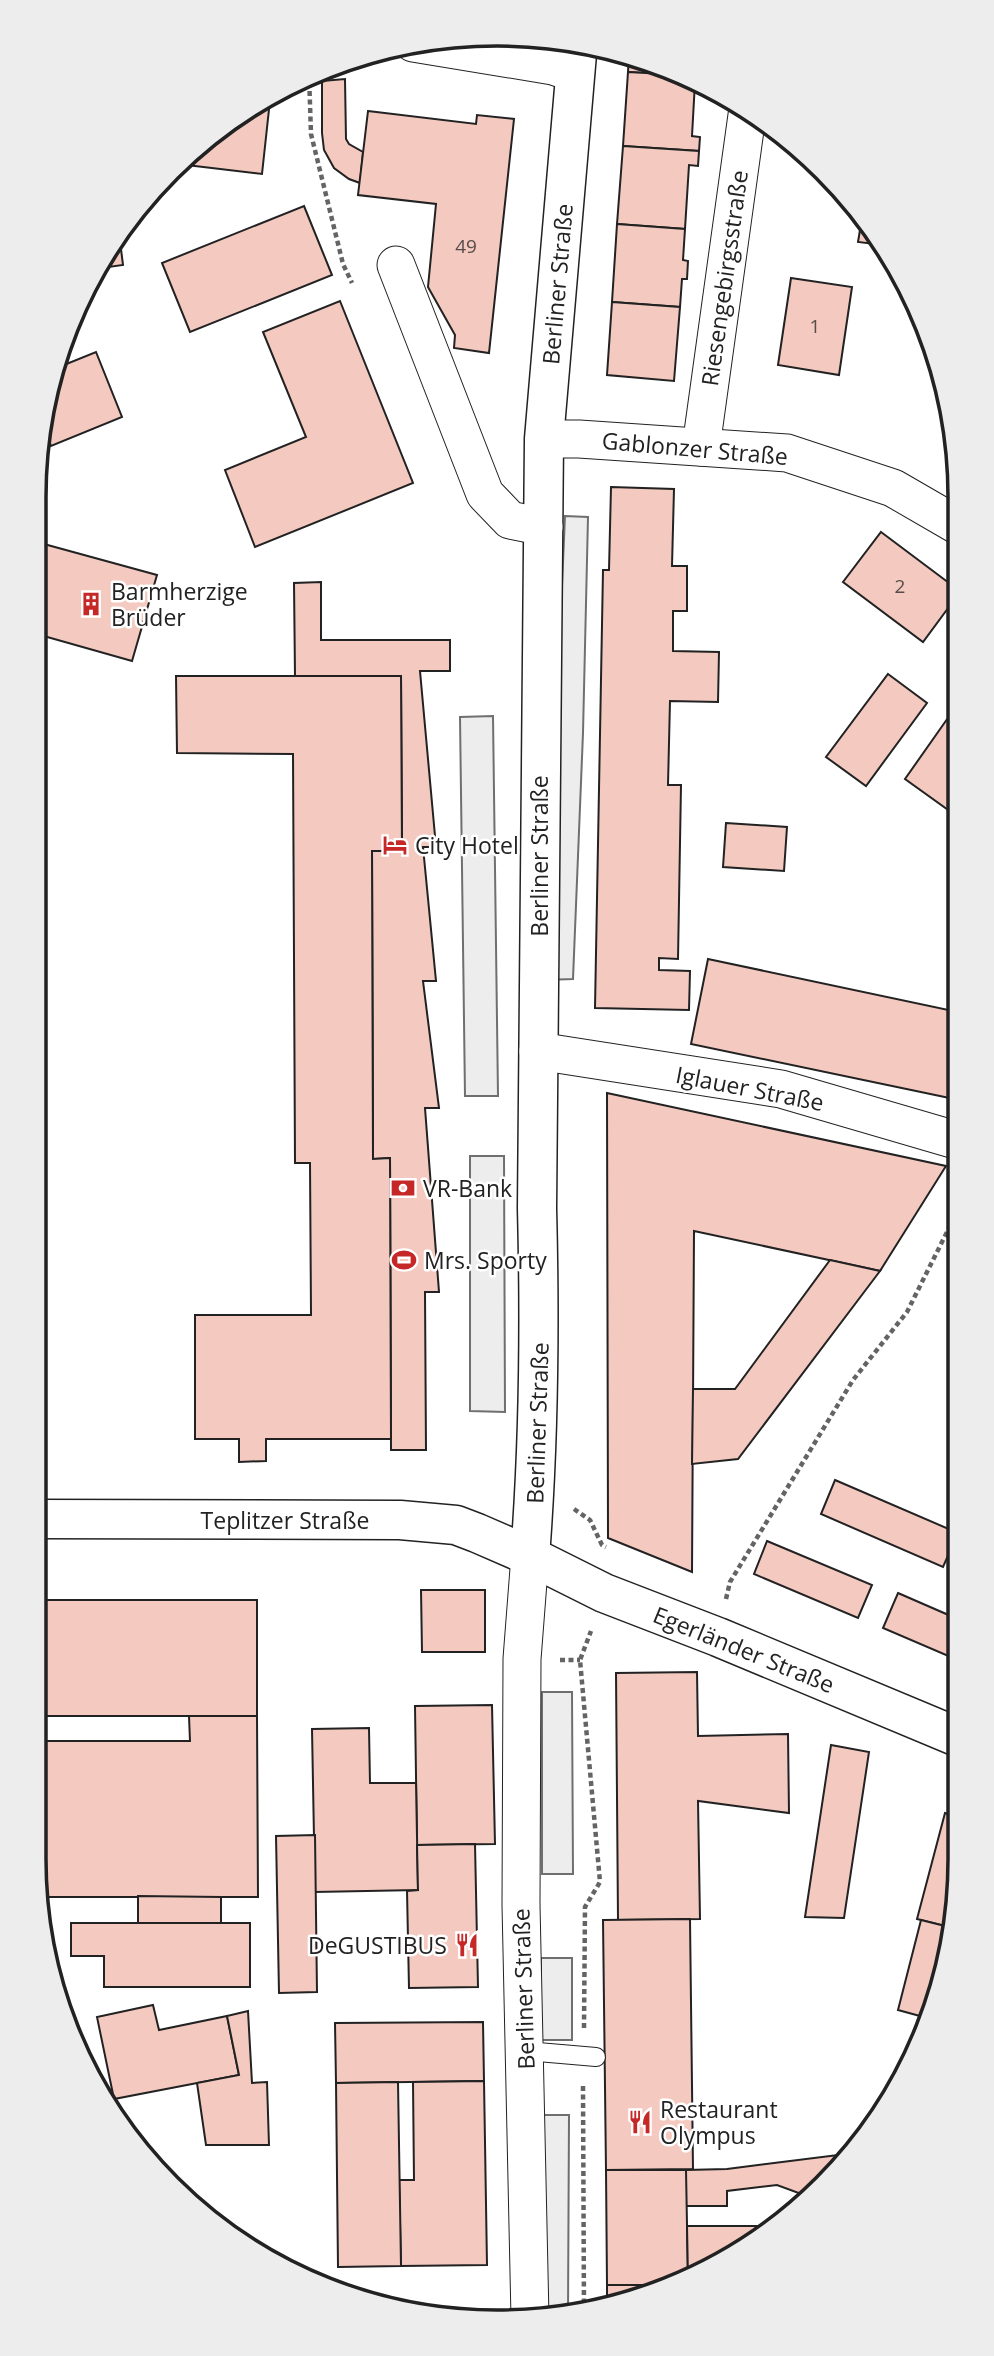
<svg xmlns="http://www.w3.org/2000/svg" width="994" height="2356" viewBox="0 0 994 2356" font-family="'Open Sans',sans-serif">
<rect width="100%" height="100%" fill="#fff"/>
<g fill="#ededed" stroke="#6f6f6f" stroke-width="2">
<path d="M 565,516 L 588,517 L 583,733 L 573,979 L 545,980 Z"/>
<path d="M 493,716 L 498,1096 L 465,1096 L 460,717 Z"/>
<path d="M 470,1156 L 504,1156 L 505,1412 L 470,1411 Z"/>
<path d="M 542,1692 L 572,1692 L 573,1874 L 542,1874 Z"/>
<rect x="541" y="1958" width="31" height="82"/>
<path d="M 541,2115 L 569,2115 L 568,2316 L 558,2319 L 541,2318 Z"/>
</g>
<g fill="#f3c9c0" stroke="#222" stroke-width="2">
<path d="M 629,54 L 646,58 L 681,75 L 628,72 Z"/>
<path d="M 628,72 L 681,75 L 695,82 L 692,136 L 700,137 L 699,151 L 623,146 Z"/>
<path d="M 345,79 L 346,139 L 349,144 L 363,152 L 360,183 L 349,179 L 334,168 L 324,150 L 322,133 L 322,81 Z"/>
<path d="M 262,99 L 270,100 L 262,174 L 178,164 L 215,129 Z"/>
<path d="M 368,111 L 476,124 L 477,115 L 514,119 L 489,353 L 454,348 L 455,335 L 428,287 L 436,204 L 358,195 Z"/>
<path d="M 623,146 L 699,151 L 698,166 L 689,165 L 685,229 L 617,224 Z"/>
<path d="M 304,206 L 332,275 L 190,332 L 162,263 Z"/>
<path d="M 863,212 L 865,214 L 883,245 L 858,242 Z"/>
<path d="M 617,224 L 685,229 L 683,260 L 688,261 L 687,279 L 682,279 L 680,307 L 612,302 Z"/>
<path d="M 119,233 L 123,265 L 94,269 L 96,265 Z"/>
<path d="M 791,278 L 852,287 L 839,375 L 778,365 Z"/>
<path d="M 340,301 L 413,483 L 255,547 L 225,470 L 306,437 L 263,332 Z"/>
<path d="M 612,302 L 680,307 L 674,381 L 607,375 Z"/>
<path d="M 96,352 L 122,417 L 51,446 L 45,429 L 54,369 Z"/>
<path d="M 949,406 L 953,423 L 944,420 Z"/>
<path d="M 611,487 L 674,489 L 672,566 L 687,566 L 687,611 L 673,611 L 673,651 L 719,652 L 718,702 L 670,701 L 668,785 L 681,785 L 678,959 L 659,958 L 659,970 L 690,971 L 689,1010 L 595,1008 L 603,570 L 609,570 Z"/>
<path d="M 881,532 L 957,589 L 957,596 L 923,642 L 843,582 Z"/>
<path d="M 33,541 L 157,575 L 132,661 L 33,633 Z"/>
<path d="M 321,582 L 321,640 L 450,640 L 450,671 L 420,671 L 436,847 L 423,847 L 436,981 L 423,981 L 439,1108 L 425,1108 L 439,1292 L 425,1292 L 426,1450 L 391,1450 L 390,1158 L 373,1159 L 372,851 L 402,851 L 401,676 L 295,676 L 294,583 Z"/>
<path d="M 888,674 L 927,703 L 866,786 L 826,757 Z"/>
<path d="M 176,676 L 401,676 L 402,851 L 372,851 L 373,1159 L 390,1158 L 391,1439 L 266,1439 L 266,1461 L 239,1462 L 239,1439 L 195,1439 L 195,1315 L 311,1315 L 310,1163 L 295,1163 L 293,754 L 177,753 Z"/>
<path d="M 957,705 L 958,817 L 905,779 Z"/>
<path d="M 33,721 L 45,721 L 43,817 L 33,817 Z"/>
<path d="M 726,823 L 787,827 L 784,871 L 723,867 Z"/>
<path d="M 708,959 L 958,1012 L 959,1100 L 691,1044 Z"/>
<path d="M 607,1093 L 946,1166 L 880,1271 L 694,1231 L 692,1572 L 608,1538 Z"/>
<path d="M 33,1121 L 35,1121 L 37,1183 L 33,1183 Z"/>
<path d="M 830,1260 L 880,1271 L 738,1459 L 692,1464 L 693,1389 L 735,1389 Z"/>
<path d="M 959,1279 L 959,1299 L 952,1295 Z"/>
<path d="M 33,1317 L 40,1317 L 42,1439 L 33,1439 Z"/>
<path d="M 835,1480 L 958,1533 L 943,1567 L 821,1514 Z"/>
<path d="M 767,1541 L 872,1585 L 858,1618 L 754,1574 Z"/>
<path d="M 421,1590 L 485,1590 L 485,1652 L 422,1652 Z"/>
<path d="M 898,1593 L 960,1620 L 960,1661 L 883,1628 Z"/>
<rect x="33" y="1600" width="224" height="116"/>
<path d="M 697,1672 L 698,1736 L 788,1734 L 789,1813 L 698,1801 L 700,1919 L 618,1920 L 616,1673 Z"/>
<path d="M 492,1705 L 495,1844 L 417,1845 L 415,1706 Z"/>
<path d="M 189,1716 L 257,1716 L 258,1897 L 40,1897 L 37,1741 L 190,1741 Z"/>
<path d="M 369,1728 L 370,1783 L 416,1783 L 418,1890 L 315,1892 L 312,1729 Z"/>
<path d="M 831,1745 L 869,1752 L 844,1918 L 805,1917 Z"/>
<path d="M 945,1813 L 961,1817 L 961,1859 L 949,1927 L 917,1919 Z"/>
<path d="M 315,1835 L 317,1992 L 279,1993 L 276,1836 Z"/>
<path d="M 475,1844 L 478,1987 L 409,1988 L 407,1891 L 418,1890 L 417,1845 Z"/>
<path d="M 138,1896 L 221,1897 L 221,1923 L 138,1923 Z"/>
<path d="M 690,1919 L 693,2169 L 606,2170 L 603,1920 Z"/>
<path d="M 921,1920 L 949,1927 L 936,2008 L 931,2019 L 898,2010 Z"/>
<path d="M 71,1923 L 250,1923 L 250,1987 L 104,1987 L 104,1956 L 71,1956 Z"/>
<path d="M 153,2005 L 159,2030 L 227,2016 L 239,2075 L 114,2099 L 97,2017 Z"/>
<path d="M 248,2011 L 252,2083 L 267,2082 L 269,2145 L 206,2145 L 197,2083 L 239,2075 L 227,2016 Z"/>
<path d="M 483,2022 L 484,2081 L 336,2083 L 335,2023 Z"/>
<path d="M 484,2081 L 487,2265 L 401,2266 L 399,2180 L 414,2180 L 413,2082 Z"/>
<path d="M 398,2082 L 401,2266 L 338,2267 L 336,2083 Z"/>
<path d="M 854,2153 L 846,2164 L 810,2194 L 804,2195 L 777,2185 L 727,2191 L 727,2206 L 686,2206 L 686,2170 L 727,2169 Z"/>
<path d="M 606,2170 L 686,2170 L 688,2279 L 675,2285 L 607,2285 Z"/>
<path d="M 687,2226 L 771,2226 L 729,2261 L 688,2279 Z"/>
<path d="M 607,2285 L 675,2285 L 646,2298 L 607,2307 Z"/>
</g>
<g fill="none" stroke-linecap="round" stroke-linejoin="round">
<g stroke="#222" stroke-width="20">
<path id="lane" d="M 526,2051 L 596,2057"/>
</g>
<g stroke="#222" stroke-width="39">
<g id="street">
<path d="M 413,43 L 553,66 L 574,73"/>
<path d="M 396,265 L 485,494 L 510,520 L 544,527"/>
<path d="M 544,439 L 579,439 L 787,453 L 893,488 L 957,525"/>
<path d="M 701,447 L 748,108"/>
<path d="M 538,1051 L 781,1089 L 959,1141"/>
<path d="M 530,2318 L 521,1905 L 522,1659 L 530,1556"/>
</g>
</g>
<g stroke="#222" stroke-width="41">
<g id="secondary">
<path d="M 33,1519 L 400,1520 L 456,1525 L 477,1533 L 530,1556 L 604,1593 L 718,1637 L 960,1738"/>
<path d="M 530,1556 C 539,1440 540,1324 537,1208 L 544,439 L 578,42"/>
</g>
</g>
<g stroke="#646464" stroke-width="4.5" stroke-dasharray="5 3.5" stroke-linecap="butt">
<path d="M 309,74 L 311,134 L 343,264 L 352,283"/>
<path d="M 574,1509 L 590,1520 L 602,1545 L 606,1547"/>
<path d="M 726,1599 L 730,1582 L 853,1380 L 907,1312 L 959,1208"/>
<path d="M 560,1660 L 580,1660"/>
<path d="M 584,2028 L 585,1907 L 600,1882 L 580,1660 L 591,1631"/>
<path d="M 583,2086 L 584,2313"/>
</g>
<use href="#lane" stroke="#fff" stroke-width="18"/>
<use href="#street" stroke="#fff" stroke-width="37"/>
<use href="#secondary" stroke="#fff" stroke-width="38"/>
</g>
<defs>
<g id="building-bare" transform="scale(1.89)"><path d="M-4-6H4V6H1V3H-1V6H-4ZM-2.5-4.3h1.7v1.8h-1.7ZM.8-4.3h1.7v1.8H.8ZM-2.5-1h1.7V.8h-1.7ZM.8-1h1.7V.8H.8Z" fill="#c62828" stroke="#fff" stroke-width="2.5" paint-order="stroke"/></g>
<g id="hotel-bare" transform="scale(1.89)"><path d="M-6-4.5h1.5V1H6V5H4.5V3h-9V5H-6ZM-4 0a1.8 1.8 0 1 1 3.6 0ZM.5 0V-2.5h3Q6-2.5 6 0Z" fill="#c62828" stroke="#fff" stroke-width="2.5" paint-order="stroke"/></g>
<g id="bank-bare" transform="scale(1.89)"><path d="M-6-4H6V4H-6ZM0-2.3a2.3 2.3 0 1 0 0 4.6a2.3 2.3 0 1 0 0-4.6Z" fill="#c62828" stroke="#fff" stroke-width="2.5" paint-order="stroke"/></g>
<g id="stadium-bare" transform="scale(1.89)"><path d="M0-5a6.5 5 0 1 0 0 10a6.5 5 0 1 0 0-10ZM-3.5-1.8h7v3.6h-7Z" fill="#c62828" stroke="#fff" stroke-width="2.5" paint-order="stroke"/></g>
<g id="restaurant-bare" transform="scale(1.89)"><path d="M-5-6h1v4h1v-4h1v4h1v-4h1v5L-1.5 .5V6h-2V.5L-5-1ZM5-6V6H3V1.5H1.5Q1.5-4 5-6Z" fill="#c62828" stroke="#fff" stroke-width="2.5" paint-order="stroke"/></g>
</defs>
<g fill-rule="evenodd">
<use href="#building-bare" x="91" y="604"/>
<use href="#hotel-bare" x="395" y="845"/>
<use href="#bank-bare" x="403" y="1188"/>
<use href="#stadium-bare" x="404" y="1260"/>
<use href="#restaurant-bare" x="467" y="1945"/>
<use href="#restaurant-bare" x="640" y="2122"/>
</g>
<g text-anchor="middle" dominant-baseline="central" stroke-width="5" stroke-linejoin="round" paint-order="stroke">
<g font-size="19" fill="#564c4a">
<text x="466" y="246">49</text>
<text x="815" y="326">1</text>
<text x="900" y="586">2</text>
</g>
<g font-size="23" fill="#222" stroke="#fff">
<text transform="translate(724 278) rotate(-82)">Riesengebirgsstraße</text>
<text transform="translate(557 284) rotate(-85)">Berliner Straße</text>
<text transform="translate(695 448) rotate(5)">Gablonzer Straße</text>
<text transform="translate(539 856) rotate(-90)">Berliner Straße</text>
<text transform="translate(750 1088) rotate(11)">Iglauer Straße</text>
<text transform="translate(537 1423) rotate(-88)">Berliner Straße</text>
<text x="285" y="1520">Teplitzer Straße</text>
<text transform="translate(744 1649) rotate(22)">Egerländer Straße</text>
<text transform="translate(523 1989) rotate(-92)">Berliner Straße</text>
</g>
<g font-size="23" fill="#222" stroke="#fff" text-anchor="start">
<text x="111" y="591">Barmherzige<tspan x="111" dy="26">Brüder</tspan></text>
<text x="415" y="845">City Hotel</text>
<text x="423" y="1188">VR-Bank</text>
<text x="424" y="1260">Mrs. Sporty</text>
<text x="447" y="1945" text-anchor="end">DeGUSTIBUS</text>
<text x="660" y="2109">Restaurant<tspan x="660" dy="26">Olympus</tspan></text>
</g>
</g>
<path d="M0 0H994V2356H0ZM497 46H497A451 451 0 0 1 948 497V1859A451 451 0 0 1 497 2310H497A451 451 0 0 1 46 1859V497A451 451 0 0 1 497 46Z" fill="#ededed" fill-rule="evenodd"/>
<path fill="none" stroke="#222" stroke-width="3.5" d="M497 46H497A451 451 0 0 1 948 497V1859A451 451 0 0 1 497 2310H497A451 451 0 0 1 46 1859V497A451 451 0 0 1 497 46Z"/>
</svg>
